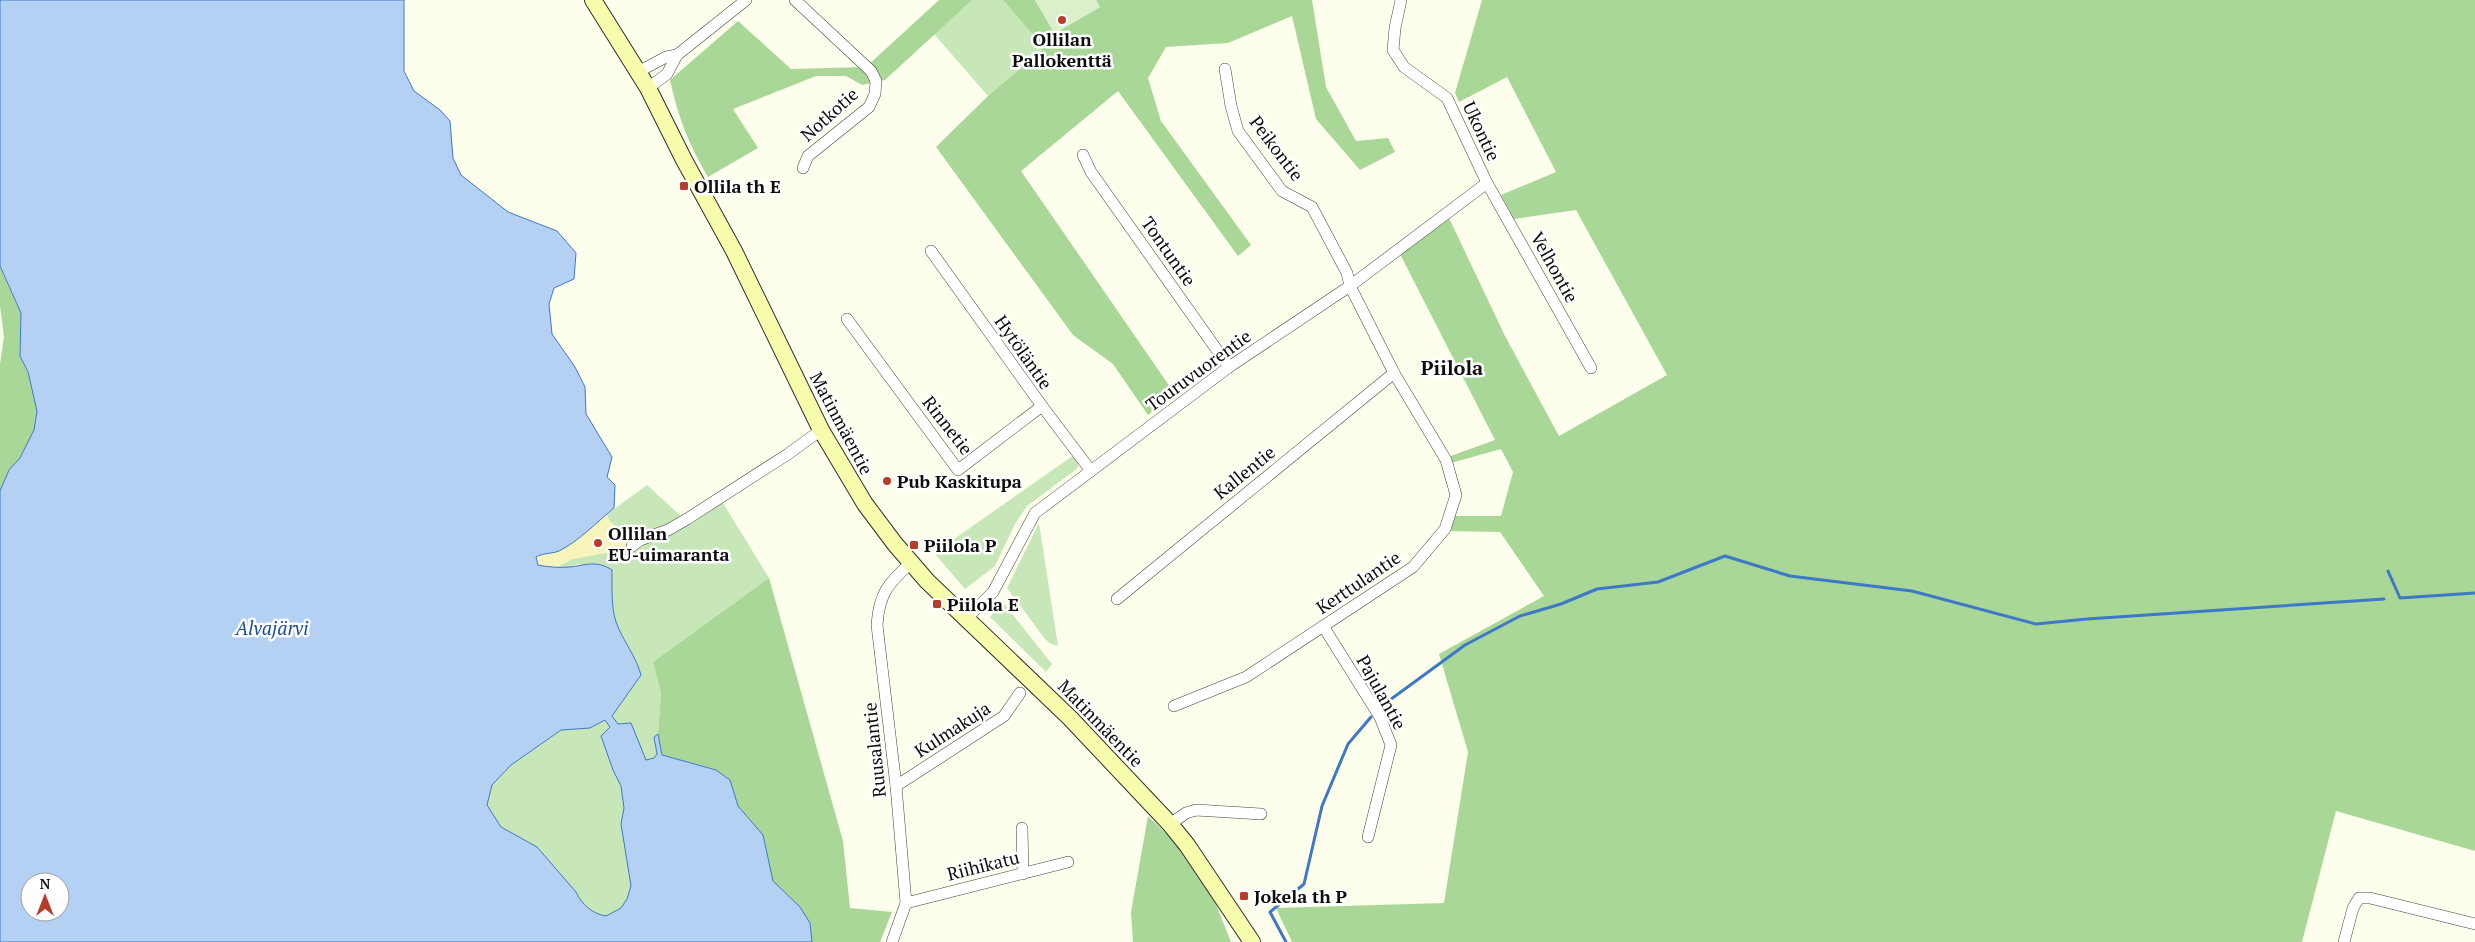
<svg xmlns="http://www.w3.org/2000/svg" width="2475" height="942" viewBox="0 0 2475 942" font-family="'PT Serif',serif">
<rect width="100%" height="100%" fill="#fefeed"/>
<g fill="#c8e7b8">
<path d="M 972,0 L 1003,0 L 1044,48 L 988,96 L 934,34 Z"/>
<path d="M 1074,455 L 1078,460 L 1078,468 L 1027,506 L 1015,524 L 995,566 L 965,589 L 934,553 Z"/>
<path d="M 647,485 L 682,517 L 718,495 L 769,578 L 653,662 L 661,693 L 658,734 L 654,737 L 657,754 L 654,758 L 646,760 L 631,724 L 618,724 L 612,716 L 641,675 C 636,656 623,641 616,622 C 611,606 612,587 612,570 L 578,564 L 570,567 L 557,567 L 572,559 L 615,551 L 621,553 L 624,546 L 630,540 L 627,534 L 614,528 L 606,515 Z"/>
<path d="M 1039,523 L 1058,646 L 1051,644 L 1045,639 L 1007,588 Z"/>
<path d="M 1002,601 L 1052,664 L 1046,672 L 990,617 Z"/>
<path d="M 605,720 L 610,727 L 617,754 L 639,873 L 627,899 L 621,908 L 606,916 C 593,914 582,905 576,892 L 537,847 L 501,827 L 487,805 L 492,785 L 511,765 L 561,730 L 590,728 Z"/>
</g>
<g fill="#a9d798">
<path d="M 939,0 L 972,0 L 885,80 L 862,85 L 846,76 L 816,76 L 733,109 L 758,148 L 708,177 C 689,145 678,117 670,80 L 738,21 L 791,69 L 866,67 Z"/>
<path d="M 1003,0 L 1035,0 L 1055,33 L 1100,7 L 1096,0 L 1312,0 L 1326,87 L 1356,141 L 1388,138 L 1395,152 L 1360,170 L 1316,119 L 1292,16 L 1228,43 L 1166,47 L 1148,78 L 1161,121 L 1251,245 L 1238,256 L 1118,91 L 1021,171 L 1175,394 L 1148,415 L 1113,364 L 1073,335 L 936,147 L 988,96 L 1044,48 Z"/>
<path d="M 1482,0 L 2475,0 L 2475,851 L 2336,811 L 2302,942 L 1292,942 L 1276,908 L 1444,903 L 1468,752 L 1439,654 L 1544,596 L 1500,532 L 1447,531 L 1451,516 L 1501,516 L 1513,472 L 1501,449 L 1451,463 L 1448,457 L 1495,440 L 1400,254 L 1449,218 L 1505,336 L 1559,436 L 1667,375 L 1576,210 L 1514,219 L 1501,195 L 1556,172 L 1507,77 L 1459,102 L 1455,93 Z"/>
<path d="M 0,267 L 21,313 L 20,356 L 28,373 L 37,410 L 34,431 L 20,458 L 9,470 L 0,491 L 0,364 L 4,337 L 0,306 Z"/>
<path d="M 769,578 L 843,841 L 850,908 L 892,912 L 880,942 L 812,942 L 810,923 L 800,907 L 773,881 L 763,835 L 738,806 L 730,780 L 713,769 L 662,755 L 658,734 L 661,693 L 653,662 Z"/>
<path d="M 1148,816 L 1182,849 L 1215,902 L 1231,942 L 1133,942 L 1131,912 Z"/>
</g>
<path fill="#f8f5bc" d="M 606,515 C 616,531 623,533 642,535 C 632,539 625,543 621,553 L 615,551 L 572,559 L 557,567 L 537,565 L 536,557 L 557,551 Z"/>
<path fill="#dbefca" d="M 1035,0 L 1096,0 L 1100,7 L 1054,33 Z"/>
<path fill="#b4d0f3" stroke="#3e78c7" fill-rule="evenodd" d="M 0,0 L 404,0 L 404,71 L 414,91 L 440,110 L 450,121 L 453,158 L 461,175 L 508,212 L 557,231 L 576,253 L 574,279 L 554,288 L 549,304 L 552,334 L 575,367 L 585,387 L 586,414 L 612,457 L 607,477 L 615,485 L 614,508 C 597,522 579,541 559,551 C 551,554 543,553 536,557 L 538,565 C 548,567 560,568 570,567 C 586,565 597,560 612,570 C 612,587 611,606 616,622 C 623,641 636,656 641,675 L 612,716 L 618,724 L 631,723 L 646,760 L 654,758 L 657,754 L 654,737 L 658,734 L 662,755 L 716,770 L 730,780 L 738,806 L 763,835 L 773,881 L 800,907 L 810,923 L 812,942 L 0,942 L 0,491 L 9,470 L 20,458 L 34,430 L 37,411 L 28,372 L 20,356 L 21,313 L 0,266 ZM 605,720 L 610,727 L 601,736 L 613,770 L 621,786 L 624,808 L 621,824 L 631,886 L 627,899 L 621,908 L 606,916 C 593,914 582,905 576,892 L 537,847 L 501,827 L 487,805 L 492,785 L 511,765 L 561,730 L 590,728 ZM 30,882 L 60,882 L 60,912 L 30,912 Z"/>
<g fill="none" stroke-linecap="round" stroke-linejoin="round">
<g stroke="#3e78c7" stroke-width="3">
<path d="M 2388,571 L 2400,598 L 2475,593"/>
<path d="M 1383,705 L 1465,645 L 1520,616 L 1561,604 L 1597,589 L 1658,582 L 1725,556 L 1790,576 L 1912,591 L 2036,624 L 2087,619 L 2384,599"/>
<path d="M 1286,942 L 1270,912 L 1304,884 L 1322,806 L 1348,744 L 1371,717"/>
</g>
<g stroke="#404040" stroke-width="12">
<g id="minor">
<path d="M 795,0 L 871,71 L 876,81 L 875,94 L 869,107 L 808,156 L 803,168"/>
<path d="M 1401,0 L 1395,28 L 1393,50 L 1404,67 L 1447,98 L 1487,183 L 1591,368"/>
<path d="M 638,72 L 666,57 L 677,55"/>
<path d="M 648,88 L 667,74 L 677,55 L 746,0"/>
<path d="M 1083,155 L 1091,172 L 1229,367"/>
<path d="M 931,251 L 1042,406 L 1091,471"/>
<path d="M 847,319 L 958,470 L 1042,406"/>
<path d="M 632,546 L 640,540 L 668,530 L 687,519 L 788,454 L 821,430"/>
<path d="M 1117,599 L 1394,373"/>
<path d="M 967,618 L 993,592 L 1035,513 L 1229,367 L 1350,286 L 1487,183"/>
<path d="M 1323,626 L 1380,717 L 1391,745 L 1368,837"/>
<path d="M 1174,706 L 1246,677 L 1413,567 L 1445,529 L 1456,495 L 1446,460 L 1394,373 L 1350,286 L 1347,273 L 1312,207 L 1282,191 L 1238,131 L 1231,106 L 1225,69"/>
<path d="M 896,786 L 1004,716 L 1020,693"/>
<path d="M 1170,824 L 1186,813 L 1196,810 L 1261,814"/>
<path d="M 1022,828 L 1023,874"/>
<path d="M 906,903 L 1068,862"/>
<path d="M 892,942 L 906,903 L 896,786 L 877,625 C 879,594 888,583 911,563"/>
<path d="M 2344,942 L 2353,908 L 2359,898 L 2370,898 L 2475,924"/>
</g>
</g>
<g stroke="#2f2f2f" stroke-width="18">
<path id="secondary" d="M 593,0 L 648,88 L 684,160 L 734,251 L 821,430 L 865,504 L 895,544 L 927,581 L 1070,718 L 1170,824 L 1187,845 L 1252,942"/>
</g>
<use href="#minor" stroke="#fff" stroke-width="11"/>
<use href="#secondary" stroke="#f6fcab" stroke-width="16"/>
</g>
<g fill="#b73d2b" stroke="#fff" stroke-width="2">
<circle cx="1062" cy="20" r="5"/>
<rect x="679" y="181" width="10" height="10" rx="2.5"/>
<circle cx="887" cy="481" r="5"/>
<circle cx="598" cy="543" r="5"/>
<rect x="909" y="540" width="10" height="10" rx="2.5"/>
<rect x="932" y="599" width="10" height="10" rx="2.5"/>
<rect x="1239" y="891" width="10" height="10" rx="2.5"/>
</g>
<g text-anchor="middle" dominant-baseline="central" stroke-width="5" stroke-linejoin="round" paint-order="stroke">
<g font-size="18" font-weight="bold" fill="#0d0d0d" stroke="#fff" text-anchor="start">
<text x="1062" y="39" text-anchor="middle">Ollilan<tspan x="1062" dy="21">Pallokenttä</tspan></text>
<text x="694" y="186">Ollila th E</text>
<text x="897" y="481">Pub Kaskitupa</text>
<text x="608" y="533">Ollilan<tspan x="608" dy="21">EU-uimaranta</tspan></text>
<text x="924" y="545">Piilola P</text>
<text x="947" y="604">Piilola E</text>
<text x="1254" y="896">Jokela th P</text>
</g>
<g font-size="18" fill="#0d0d0d" stroke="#fff">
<text transform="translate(829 114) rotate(-42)">Notkotie</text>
<text transform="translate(1482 131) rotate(65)">Ukontie</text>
<text transform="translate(1277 148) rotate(53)">Peikontie</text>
<text transform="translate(1169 251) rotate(55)">Tontuntie</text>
<text transform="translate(1555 267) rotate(61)">Velhontie</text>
<text transform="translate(1024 352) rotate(55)">Hytöläntie</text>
<text transform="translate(1198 370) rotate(-36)">Touruvuorentie</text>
<text transform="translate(842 423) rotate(62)">Matinmäentie</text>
<text transform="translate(948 425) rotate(52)">Rinnetie</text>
<text transform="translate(1244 472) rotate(-39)">Kallentie</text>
<text transform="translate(1358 582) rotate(-34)">Kerttulantie</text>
<text transform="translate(1382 692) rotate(61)">Pajulantie</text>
<text transform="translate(1101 723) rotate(46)">Matinmäentie</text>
<text transform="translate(952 729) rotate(-33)">Kulmakuja</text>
<text transform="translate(874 750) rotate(-96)">Ruusalantie</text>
<text transform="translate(983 865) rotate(-14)">Riihikatu</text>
</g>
<g font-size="19" font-style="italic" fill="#1b4b99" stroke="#fff">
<text x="272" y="627">Alvajärvi</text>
</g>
<g font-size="20" font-weight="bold" fill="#0d0d0d" stroke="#fff">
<text x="1452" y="367">Piilola</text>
</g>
</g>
<g transform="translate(45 897)"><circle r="24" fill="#ffffff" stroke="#9e9e9e"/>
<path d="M0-4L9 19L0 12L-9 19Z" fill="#b73d2b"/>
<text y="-8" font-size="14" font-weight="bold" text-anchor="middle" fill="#0d0d0d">N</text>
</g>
</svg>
